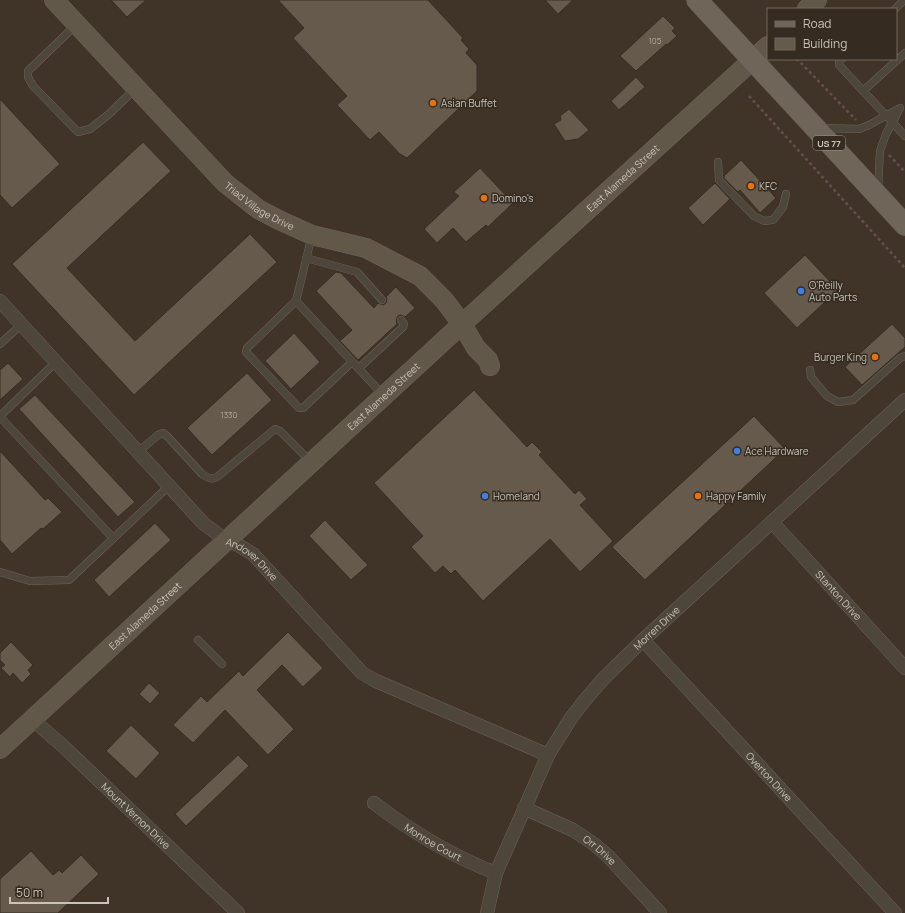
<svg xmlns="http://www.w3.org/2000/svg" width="905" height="913" viewBox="0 0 905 913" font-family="Manrope,sans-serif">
<rect width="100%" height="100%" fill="#3f3427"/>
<g fill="#655a4c" stroke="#372d22">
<path d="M 111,0 L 146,0 L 127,17 Z"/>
<path d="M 278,0 L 428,0 L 463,38 L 461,40 L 469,49 L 466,53 L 477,65 L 477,91 L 407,158 L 400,154 L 379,132 L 370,140 L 337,105 L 347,96 L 293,38 L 304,28 Z"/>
<path d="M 545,0 L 573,0 L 558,14 Z"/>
<path d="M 663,16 L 675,28 L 672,31 L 677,36 L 667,45 L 666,44 L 636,71 L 620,56 Z"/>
<path d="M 636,77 L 645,87 L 619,110 L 611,101 Z"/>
<path d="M 0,99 L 60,164 L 12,208 L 0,195 Z"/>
<path d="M 569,109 L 589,130 L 578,139 L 565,141 L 554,124 L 561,120 L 560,116 Z"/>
<path d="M 143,142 L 171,171 L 67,268 L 135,341 L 250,234 L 277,262 L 134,395 L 12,264 Z"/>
<path d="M 741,160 L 776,198 L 760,213 L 740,190 L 738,192 L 724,178 L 724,176 Z"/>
<path d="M 480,168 L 513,203 L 488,227 L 486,225 L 466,242 L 453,228 L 437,243 L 424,229 L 459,196 L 454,192 Z"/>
<path d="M 715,183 L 730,199 L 703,225 L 688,208 Z"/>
<path d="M 805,255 L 838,290 L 797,328 L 764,293 Z"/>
<path d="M 336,272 L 341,273 L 374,308 L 378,303 L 383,305 L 386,303 L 387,299 L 386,297 L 396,287 L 415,308 L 405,317 L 401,315 L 398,316 L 396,320 L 397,324 L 358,360 L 340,341 L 352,330 L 316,291 Z"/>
<path d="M 892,324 L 905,338 L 905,347 L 862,385 L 845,367 Z"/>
<path d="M 294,333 L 320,362 L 291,389 L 265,361 Z"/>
<path d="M 8,363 L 23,379 L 0,400 L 0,370 Z"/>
<path d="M 247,373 L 272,400 L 212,455 L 187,428 Z"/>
<path d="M 474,390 L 527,447 L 532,442 L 542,452 L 539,455 L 575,494 L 579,490 L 587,499 L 580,505 L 613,541 L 580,572 L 550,539 L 483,601 L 455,570 L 451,574 L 443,566 L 435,573 L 411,547 L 423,536 L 374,483 Z"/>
<path d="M 35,395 L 135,502 L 118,517 L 19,409 Z"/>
<path d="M 754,416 L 785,449 L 645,580 L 612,547 Z"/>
<path d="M 0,451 L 45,500 L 48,498 L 62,512 L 43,529 L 41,528 L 12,554 L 0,540 Z"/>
<path d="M 325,520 L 368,565 L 351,580 L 309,536 Z"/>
<path d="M 155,523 L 171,540 L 109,597 L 94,580 Z"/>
<path d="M 288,632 L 323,668 L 303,687 L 282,665 L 257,690 L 294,729 L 268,755 L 225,710 L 193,743 L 173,725 L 201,696 L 207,702 L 239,671 L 243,676 Z"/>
<path d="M 11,642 L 33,665 L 28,670 L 31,674 L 22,683 L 13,673 L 10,677 L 1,668 L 5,665 L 0,660 L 0,653 Z"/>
<path d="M 149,683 L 160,693 L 150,704 L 139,694 Z"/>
<path d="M 131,725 L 160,753 L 136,779 L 106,751 Z"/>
<path d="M 238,755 L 249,766 L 186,826 L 175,814 Z"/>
<path d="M 31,851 L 53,875 L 59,870 L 62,873 L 81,855 L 99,874 L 58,913 L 0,913 L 0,879 Z"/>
</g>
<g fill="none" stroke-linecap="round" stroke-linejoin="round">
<g stroke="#6d6459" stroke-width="8">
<g id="lane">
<path d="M 895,9 L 904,0"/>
<path d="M 77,24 L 28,71 L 28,77 L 33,86 L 78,132 L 90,129 L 109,114 L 136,88"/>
<path d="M 842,59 L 839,62 L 839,65 L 905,136"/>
<path d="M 863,91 L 905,53"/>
<path d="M 822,128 L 859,129 L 869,125 L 900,108 L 886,134 L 880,151 L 878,190"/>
<path d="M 718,162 L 719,180 L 754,216 L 764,221 L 773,220 L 783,207 L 786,194"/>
<path d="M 312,235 L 296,301 L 384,396"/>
<path d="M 306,258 L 357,272 L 382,300"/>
<path d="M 296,301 L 247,348 L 246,352 L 299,408 L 303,408 L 352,362"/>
<path d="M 0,344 L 22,324"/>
<path d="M 359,368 L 403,327 L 404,324 L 401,320"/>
<path d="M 810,370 L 811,377 L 827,396 L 838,402 L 853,400 L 900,358 L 905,356"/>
<path d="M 0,416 L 56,362"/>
<path d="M 0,417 L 113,538"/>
<path d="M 138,452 L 158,435 L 163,433 L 167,436 L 202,474 C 208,478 211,480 217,477 L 275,429 L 280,431 L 311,462"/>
<path d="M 0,572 L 30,581 L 69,580 L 169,486"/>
<path d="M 198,640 L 222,664"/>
</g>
</g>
<g stroke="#6d6459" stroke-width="14">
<g id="street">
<path id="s1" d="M 0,301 L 203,523 L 227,541 L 238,545 L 253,554 L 362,673 L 376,681 L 548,755"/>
<path id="s2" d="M 772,522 L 905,668"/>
<path id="s3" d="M 643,640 L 895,913"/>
<path id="s4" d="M 32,719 L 64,747 L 238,913"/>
<path id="s5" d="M 374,803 C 412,832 451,856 496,873"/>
<path id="s6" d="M 524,808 L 573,830 L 594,844 L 608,856 L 660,913"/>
<path id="s7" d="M 487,913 L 496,873 L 548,755 L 571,718 L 585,700 L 604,678 L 643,640 L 905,400"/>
</g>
</g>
<g stroke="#6d6459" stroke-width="20">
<g id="secondary">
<path id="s8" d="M 54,0 L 225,183 L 258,209 L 279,220 L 312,235 L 366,248 L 420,276 L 444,300 L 462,324 L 476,348 L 488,360 L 490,366"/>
<path d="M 807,9 L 817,0"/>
<path id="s9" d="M 0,749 L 462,324 L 768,46"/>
</g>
</g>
<g stroke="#594f45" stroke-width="22">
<path id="primary" d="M 697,0 L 905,225"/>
</g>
<g stroke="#63504e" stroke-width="2.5" stroke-dasharray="3 3" stroke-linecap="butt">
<path d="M 790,59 L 798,60 L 856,120"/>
<path d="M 749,96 L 905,268"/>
<path d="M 889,155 L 905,172"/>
</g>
<use href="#lane" stroke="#4f463b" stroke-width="7"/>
<use href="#street" stroke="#4f463b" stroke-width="13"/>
<use href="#secondary" stroke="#62584a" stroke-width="19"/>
<use href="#primary" stroke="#6f6559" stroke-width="21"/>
</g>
<g fill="#e8710a" stroke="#352b20" stroke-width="1.5">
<circle cx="433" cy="103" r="4"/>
<circle cx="751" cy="186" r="4"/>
<circle cx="484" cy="198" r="4"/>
<circle cx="875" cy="357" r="4"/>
<circle cx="698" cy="496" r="4"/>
</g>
<g fill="#3f7fe0" stroke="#352b20" stroke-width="1.5">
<circle cx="801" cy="291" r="4"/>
<circle cx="737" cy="451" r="4"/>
<circle cx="485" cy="496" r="4"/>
</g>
<g text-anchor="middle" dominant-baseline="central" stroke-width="3" stroke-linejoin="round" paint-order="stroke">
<g font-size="8" fill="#b1a89d">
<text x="655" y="40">105</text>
<text x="229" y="414">1330</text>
</g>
<rect fill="#352b20" stroke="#9d958a" stroke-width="1" x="813" y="136" width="32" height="14" rx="3"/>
<g font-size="9" font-weight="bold" fill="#cac2b8">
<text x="829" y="143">US 77</text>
</g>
<g font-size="10" fill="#cac2b8" stroke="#352b20" text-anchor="start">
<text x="441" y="103">Asian Buffet</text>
<text x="759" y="186">KFC</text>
<text x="492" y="198">Domino's</text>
<text x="809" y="285">O'Reilly<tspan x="809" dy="12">Auto Parts</tspan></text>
<text x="867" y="357" text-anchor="end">Burger King</text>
<text x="745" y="451">Ace Hardware</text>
<text x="493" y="496">Homeland</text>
<text x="706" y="496">Happy Family</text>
</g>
<g font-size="10" fill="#cac2b8" stroke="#352b20">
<text stroke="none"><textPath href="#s9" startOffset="845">East Alameda Street</textPath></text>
<text stroke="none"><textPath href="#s8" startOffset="292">Triad Village Drive</textPath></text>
<text stroke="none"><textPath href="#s9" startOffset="521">East Alameda Street</textPath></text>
<text stroke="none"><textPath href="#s1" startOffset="362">Andover Drive</textPath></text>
<text stroke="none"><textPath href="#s2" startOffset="99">Stanton Drive</textPath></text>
<text stroke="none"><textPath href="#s9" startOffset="197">East Alameda Street</textPath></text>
<text stroke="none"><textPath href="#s7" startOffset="338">Morren Drive</textPath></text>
<text stroke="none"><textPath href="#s3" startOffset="186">Overton Drive</textPath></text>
<text stroke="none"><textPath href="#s4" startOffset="142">Mount Vernon Drive</textPath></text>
<text stroke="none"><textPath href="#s5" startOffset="71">Monroe Court</textPath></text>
<text stroke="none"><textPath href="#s6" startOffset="87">Orr Drive</textPath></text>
</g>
</g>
<rect x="767" y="8" width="130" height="52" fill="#352b20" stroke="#71675d"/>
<rect x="775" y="21" width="20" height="6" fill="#6f6559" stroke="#71675d"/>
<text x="803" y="28" font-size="12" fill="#cac2b8">Road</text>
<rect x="775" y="38" width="20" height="12" fill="#655a4c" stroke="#71675d"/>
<text x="803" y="48" font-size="12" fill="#cac2b8">Building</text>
<path d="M10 897v6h98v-6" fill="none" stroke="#cac2b8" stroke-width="2"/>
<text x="16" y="897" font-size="12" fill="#cac2b8" stroke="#352b20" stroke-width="3" paint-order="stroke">50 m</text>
</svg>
